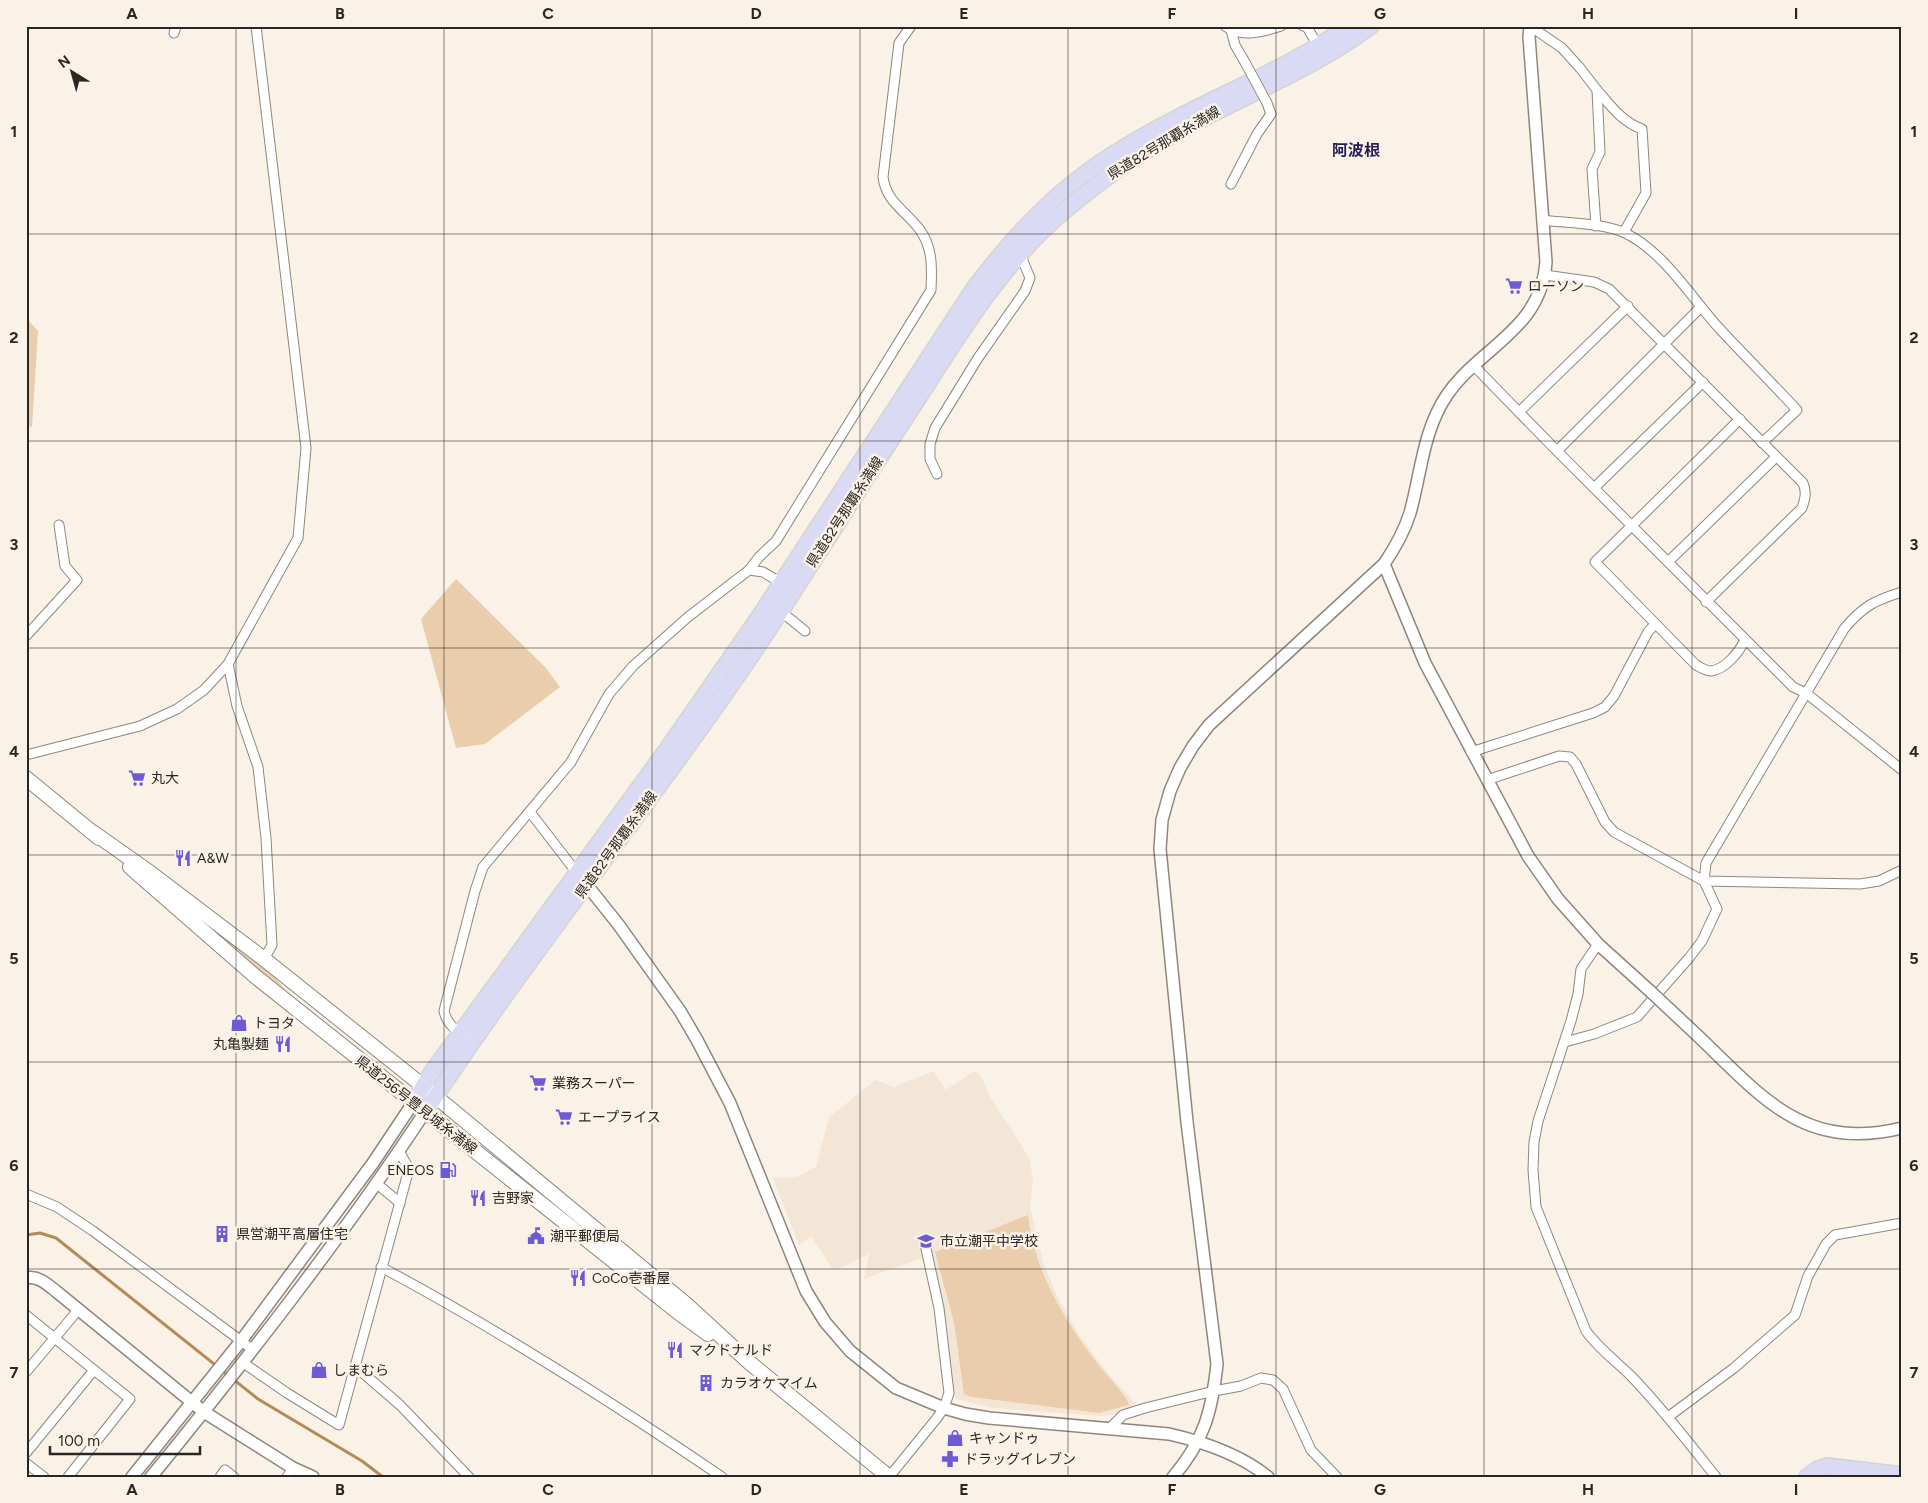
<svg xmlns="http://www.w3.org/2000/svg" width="1928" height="1503" viewBox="0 0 1928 1503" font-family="Figtree,'Noto Sans JP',sans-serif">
<rect width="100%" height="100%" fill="#faf1e7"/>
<path fill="#f4e6d6" d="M 933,1071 L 946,1090 L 974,1071 L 981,1076 L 990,1097 L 1022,1146 L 1030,1161 L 1033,1181 L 1030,1207 L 1043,1262 L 1057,1296 L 1081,1338 L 1111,1377 L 1133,1400 L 1133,1407 L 1113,1415 L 1099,1416 L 993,1408 L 955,1399 L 937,1274 L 928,1275 L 922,1258 L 864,1279 L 869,1254 L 834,1271 L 811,1236 L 799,1245 L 773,1178 L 797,1177 L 816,1167 L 829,1117 L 876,1080 L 894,1087 Z"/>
<g fill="#e9cdac">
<path d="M 26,318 L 38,331 L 32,427 L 26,425 L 26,406 L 30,406 L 26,400 Z"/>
<path d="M 456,579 L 545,667 L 560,687 L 485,744 L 456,748 L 421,619 Z"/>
<path d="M 203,921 L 268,970 L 284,988 L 283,990 L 202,923 Z"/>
<path d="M 1028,1215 C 1034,1270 1064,1320 1097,1363 C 1104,1373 1128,1396 1129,1405 L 1099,1413 L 972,1397 L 964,1394 L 954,1322 L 935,1252 Z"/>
</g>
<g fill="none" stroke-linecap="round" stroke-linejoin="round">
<path stroke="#b68a56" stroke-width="3" d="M 26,1235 L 40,1233 L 56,1238 L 258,1399 L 362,1461 L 383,1477"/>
<g stroke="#8f877e" stroke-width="11">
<g id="minor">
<path d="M 1225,26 C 1242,38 1263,32 1281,26"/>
<path d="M 1303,26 L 1307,27 L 1318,46"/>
<path d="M 1530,26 L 1562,48 L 1580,68 L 1597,90 L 1600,152 L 1592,169 L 1596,226"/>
<path d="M 1231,30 L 1235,45 L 1246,64"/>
<path d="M 174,33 L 176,26"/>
<path d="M 1597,90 C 1610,105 1622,122 1642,129 L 1646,193 L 1624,232"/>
<path d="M 1231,184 L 1257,134 L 1271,114 L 1267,103"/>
<path d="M 1542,220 C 1566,223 1604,223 1625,233 C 1663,251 1691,297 1718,327 C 1744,355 1771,382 1797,410 L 1762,443"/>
<path d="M 1545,275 L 1594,282 L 1609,289 L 1803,483 C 1807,492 1805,499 1802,508 L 1706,602"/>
<path d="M 1473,365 L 1557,451 L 1793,687 L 1806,693 L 1902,770"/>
<path d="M 1519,412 L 1628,306"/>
<path d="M 1740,419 L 1595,562 L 1696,665 C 1700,667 1706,671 1711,671 C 1726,669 1739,652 1745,640"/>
<path d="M 1557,451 L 1701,307"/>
<path d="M 937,474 L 930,459 L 930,444 L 935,428 L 978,358 L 1025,291 L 1030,278 L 1023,261 L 1015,255"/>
<path d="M 1594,488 L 1703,382"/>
<path d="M 1668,562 L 1776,457"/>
<path d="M 749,570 L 763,572 L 785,585"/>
<path d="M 778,609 L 805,631"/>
<path d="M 26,636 L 77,580 L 65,566 L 59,525"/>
<path d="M 228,664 L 237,706 L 258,767 L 266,838 L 272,945 L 264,959"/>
<path d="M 1471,752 L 1593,713 L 1605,707 L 1614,696 L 1648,632 L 1655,624"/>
<path d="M 26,755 L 140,726 L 177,709 L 204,690 L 228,664 L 298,538 L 306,448 L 256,26"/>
<path d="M 1487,780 L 1559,756 L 1570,757 L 1576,764 L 1605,822 L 1614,832 L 1704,881 L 1860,884 L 1879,881 L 1902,870"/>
<path d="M 530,812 L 577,873"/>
<path d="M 1598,944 L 1581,969 L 1578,994 L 1571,1021 L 1538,1121 L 1534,1142 L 1533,1170 L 1536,1207 L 1586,1331 C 1599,1349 1617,1362 1632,1377 C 1662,1408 1689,1443 1716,1477"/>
<path d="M 472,1042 C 461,1034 447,1026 444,1011 L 475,891 L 483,867 L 571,762 L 609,694 L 633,666 L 688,617 L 749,570 L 759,557 L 776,541 L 931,290 C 932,269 933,248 920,230 C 906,211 886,202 883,177 L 899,43 L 911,26"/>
<path d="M 1565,1042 L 1594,1034 L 1637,1017 L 1689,958 L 1702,941 L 1717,909 L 1704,881 L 1706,863 L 1844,629 C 1862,607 1875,600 1902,592"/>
<path d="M 376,1183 L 400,1203"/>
<path d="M 26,1194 L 57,1207 L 93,1231 L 252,1349"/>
<path d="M 381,1267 C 499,1330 612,1402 722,1477"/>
<path d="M 26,1315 L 130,1399 L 68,1477"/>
<path d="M 242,1362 L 287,1393 L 339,1425 L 409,1169 L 399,1151"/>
<path d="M 356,1367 L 400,1405 L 469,1477"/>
<path d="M 26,1372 L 79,1309"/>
<path d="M 1668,1417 L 1734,1368 L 1795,1315 L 1808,1276 L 1826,1244 L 1835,1235 L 1902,1223"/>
<path d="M 1109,1429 L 1123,1415 L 1145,1408 L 1214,1391 L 1241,1386 L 1261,1378 L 1273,1380 L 1283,1389 L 1311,1450 L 1337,1477"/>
<path d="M 26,1453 L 94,1370"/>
<path d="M 26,1463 L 44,1477"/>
<path d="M 220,1477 L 225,1470 L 234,1477"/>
<path d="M 287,1477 L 293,1468"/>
<path d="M 889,1477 L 937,1418 L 944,1408 L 949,1393 L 939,1308 L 925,1244"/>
</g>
</g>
<g stroke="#8f877e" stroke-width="14">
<g id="tertiary">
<path d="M 1384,564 L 1425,663 L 1528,856 L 1558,899 L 1598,944 L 1650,991"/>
<path d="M 582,879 L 618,924 L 680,1011 L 697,1040 L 730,1103 L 806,1291 L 825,1322 L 850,1351 L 896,1388 L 944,1408 L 965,1414 L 989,1418 L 1169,1434 C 1204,1442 1240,1454 1268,1477"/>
<path d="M 1698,1036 C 1762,1097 1804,1152 1902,1128"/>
<path d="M 26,1278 C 38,1275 48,1285 57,1292 L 204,1412 L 293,1468 L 313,1477"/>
<path d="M 132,1477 L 241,1341 L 373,1163 L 413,1103"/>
<path d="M 151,1477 C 247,1359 341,1239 425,1112"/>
<path d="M 1173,1477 C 1204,1441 1212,1411 1217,1364 L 1187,1122 L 1160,849 L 1162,820 L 1170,791 L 1180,768 L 1193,746 L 1209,725 L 1384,564 C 1395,548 1404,532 1410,513 C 1421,474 1423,430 1447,395 C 1481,346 1541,330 1546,262 L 1529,37 L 1530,26"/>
</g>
</g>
<g stroke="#8f877e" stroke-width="16">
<g id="secondary">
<path d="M 26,778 L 99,838"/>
<path d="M 94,833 L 152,874 L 264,959 L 423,1086 L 687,1305 L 750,1363 L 889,1477"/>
<path d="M 130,867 L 256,977 L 679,1313 L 708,1334"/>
</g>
</g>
<g stroke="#d4d4d3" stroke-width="18">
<g id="primary">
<path d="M 413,1103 L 432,1072 L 668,748 L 759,617 L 975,287 C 1007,245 1043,204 1086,173 C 1115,151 1148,133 1181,116 C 1237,87 1297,63 1348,26"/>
<path d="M 425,1112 C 534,946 661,792 771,626 C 821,550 869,473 919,397 C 961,331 1002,264 1063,212 C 1106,175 1154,144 1204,118 C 1260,89 1320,64 1371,26"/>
<path d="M 1807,1477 L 1818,1469 L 1827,1466 L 1902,1475"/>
</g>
</g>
<use href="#minor" stroke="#fff" stroke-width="9"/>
<use href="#tertiary" stroke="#fff" stroke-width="11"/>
<use href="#secondary" stroke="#fff" stroke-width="14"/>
<use href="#primary" stroke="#dadaf5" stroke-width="15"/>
<g stroke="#8f877e" stroke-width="11" stroke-linecap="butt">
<path id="minor-bridge" d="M 1246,64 L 1267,103"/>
</g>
<g stroke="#8f877e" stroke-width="14" stroke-linecap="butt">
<path id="tertiary-bridge" d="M 1650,991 L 1698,1036"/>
</g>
<use href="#minor-bridge" stroke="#fff" stroke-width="9"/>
<use href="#tertiary-bridge" stroke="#fff" stroke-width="11"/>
</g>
<path fill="none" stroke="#292623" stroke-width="1" stroke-opacity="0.55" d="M 236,26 L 236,1477M 444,26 L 444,1477M 652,26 L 652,1477M 860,26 L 860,1477M 1068,26 L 1068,1477M 1276,26 L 1276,1477M 1484,26 L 1484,1477M 1692,26 L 1692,1477M 26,234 L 1902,234M 26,441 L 1902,441M 26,648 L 1902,648M 26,855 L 1902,855M 26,1062 L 1902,1062M 26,1269 L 1902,1269"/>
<defs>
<g id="supermarket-bare" transform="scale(1.35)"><path d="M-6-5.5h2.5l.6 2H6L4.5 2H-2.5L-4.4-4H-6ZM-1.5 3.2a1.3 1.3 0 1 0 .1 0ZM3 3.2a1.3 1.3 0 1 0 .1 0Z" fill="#6c5bd5" stroke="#faf1e7" stroke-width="2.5" paint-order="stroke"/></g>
<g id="restaurant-bare" transform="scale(1.35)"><path d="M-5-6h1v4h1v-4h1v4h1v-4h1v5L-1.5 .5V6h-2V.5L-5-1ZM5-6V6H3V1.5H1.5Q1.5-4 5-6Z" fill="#6c5bd5" stroke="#faf1e7" stroke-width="2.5" paint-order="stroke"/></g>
<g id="shop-bare" transform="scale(1.35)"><path d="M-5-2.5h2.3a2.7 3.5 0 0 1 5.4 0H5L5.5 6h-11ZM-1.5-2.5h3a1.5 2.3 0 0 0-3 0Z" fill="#6c5bd5" stroke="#faf1e7" stroke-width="2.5" paint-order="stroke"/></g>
<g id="fuel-bare" transform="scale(1.35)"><path d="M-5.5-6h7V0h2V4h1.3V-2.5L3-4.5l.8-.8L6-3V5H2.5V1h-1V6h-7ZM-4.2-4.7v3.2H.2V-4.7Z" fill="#6c5bd5" stroke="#faf1e7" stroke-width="2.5" paint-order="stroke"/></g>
<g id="building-bare" transform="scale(1.35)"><path d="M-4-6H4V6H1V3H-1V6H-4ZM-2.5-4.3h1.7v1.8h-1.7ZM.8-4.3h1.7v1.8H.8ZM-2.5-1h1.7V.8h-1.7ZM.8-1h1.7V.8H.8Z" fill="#6c5bd5" stroke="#faf1e7" stroke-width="2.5" paint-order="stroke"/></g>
<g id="civic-bare" transform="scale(1.35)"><path d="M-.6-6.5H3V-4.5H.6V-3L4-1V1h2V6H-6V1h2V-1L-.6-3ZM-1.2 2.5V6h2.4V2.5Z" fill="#6c5bd5" stroke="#faf1e7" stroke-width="2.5" paint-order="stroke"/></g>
<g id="school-bare" transform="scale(1.35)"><path d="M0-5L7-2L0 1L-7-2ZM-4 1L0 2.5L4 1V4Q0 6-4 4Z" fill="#6c5bd5" stroke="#faf1e7" stroke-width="2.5" paint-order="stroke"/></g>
<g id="pharmacy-bare" transform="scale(1.35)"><path d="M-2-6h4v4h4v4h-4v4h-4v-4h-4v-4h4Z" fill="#6c5bd5" stroke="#faf1e7" stroke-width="2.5" paint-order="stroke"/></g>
</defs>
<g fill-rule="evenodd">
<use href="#supermarket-bare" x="1514" y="286"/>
<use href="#supermarket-bare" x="137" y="778"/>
<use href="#restaurant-bare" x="183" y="858"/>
<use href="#shop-bare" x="239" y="1023"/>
<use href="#restaurant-bare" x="283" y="1044"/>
<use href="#supermarket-bare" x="538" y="1083"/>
<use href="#supermarket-bare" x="564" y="1117"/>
<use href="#fuel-bare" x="448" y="1170"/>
<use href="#restaurant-bare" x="478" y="1198"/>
<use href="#building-bare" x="222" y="1234"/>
<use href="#civic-bare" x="536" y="1236"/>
<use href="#school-bare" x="926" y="1241"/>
<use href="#restaurant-bare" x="578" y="1278"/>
<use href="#restaurant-bare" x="675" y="1350"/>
<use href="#shop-bare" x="319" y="1370"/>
<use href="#building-bare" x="706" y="1383"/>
<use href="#shop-bare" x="955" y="1438"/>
<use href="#pharmacy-bare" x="950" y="1459"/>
</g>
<g text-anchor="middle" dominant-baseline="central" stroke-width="5" stroke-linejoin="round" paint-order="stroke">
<g font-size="14" fill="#292623" stroke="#faf1e7">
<text transform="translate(1164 143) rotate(-31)">県道82号那覇糸満線</text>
<text transform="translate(845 512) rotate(-57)">県道82号那覇糸満線</text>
<text transform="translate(616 845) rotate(-54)">県道82号那覇糸満線</text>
<text transform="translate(416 1105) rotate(38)">県道256号豊見城糸満線</text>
</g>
<g font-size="14" fill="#292623" stroke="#faf1e7" text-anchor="start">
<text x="1528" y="286">ローソン</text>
<text x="151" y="778">丸大</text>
<text x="197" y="858">A&amp;W</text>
<text x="253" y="1023">トヨタ</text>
<text x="269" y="1044" text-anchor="end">丸亀製麺</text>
<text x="552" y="1083">業務スーパー</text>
<text x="578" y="1117">エープライス</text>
<text x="434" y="1170" text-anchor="end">ENEOS</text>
<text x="492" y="1198">吉野家</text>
<text x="236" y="1234">県営潮平高層住宅</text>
<text x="550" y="1236">潮平郵便局</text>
<text x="940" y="1241">市立潮平中学校</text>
<text x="592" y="1278">CoCo壱番屋</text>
<text x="689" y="1350">マクドナルド</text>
<text x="333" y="1370">しまむら</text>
<text x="720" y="1383">カラオケマイム</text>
<text x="969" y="1438">キャンドゥ</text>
<text x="964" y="1459">ドラッグイレブン</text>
</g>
<g font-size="16" font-weight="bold" fill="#261e57" stroke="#faf1e7">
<text x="1356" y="150">阿波根</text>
</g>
</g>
<rect width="1928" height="1503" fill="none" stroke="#faf1e7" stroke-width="55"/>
<g transform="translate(72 72) rotate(323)" stroke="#faf1e7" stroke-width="4" paint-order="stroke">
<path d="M0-4L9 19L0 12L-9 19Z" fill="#292623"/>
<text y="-8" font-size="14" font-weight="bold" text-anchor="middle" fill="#292623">N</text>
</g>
<path d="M50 1446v8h150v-8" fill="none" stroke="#292623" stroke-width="2.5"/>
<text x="58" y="1446" font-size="15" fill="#292623" stroke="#faf1e7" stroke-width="4" paint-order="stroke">100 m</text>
<rect x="28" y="28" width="1872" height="1448" fill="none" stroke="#292623" stroke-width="2"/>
<g font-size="16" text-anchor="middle" font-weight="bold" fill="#292623">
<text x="132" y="19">A</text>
<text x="340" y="19">B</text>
<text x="548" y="19">C</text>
<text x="756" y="19">D</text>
<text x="964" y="19">E</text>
<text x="1172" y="19">F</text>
<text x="1380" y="19">G</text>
<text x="1588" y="19">H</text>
<text x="1796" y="19">I</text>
<text x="14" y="137">1</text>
<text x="1914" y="137">1</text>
<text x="14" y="343">2</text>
<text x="1914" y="343">2</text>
<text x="14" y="550">3</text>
<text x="1914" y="550">3</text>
<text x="14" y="757">4</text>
<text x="1914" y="757">4</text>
<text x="14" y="964">5</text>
<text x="1914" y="964">5</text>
<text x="14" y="1171">6</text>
<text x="1914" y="1171">6</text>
<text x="14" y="1378">7</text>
<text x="1914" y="1378">7</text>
<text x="132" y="1495">A</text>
<text x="340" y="1495">B</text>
<text x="548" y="1495">C</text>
<text x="756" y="1495">D</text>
<text x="964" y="1495">E</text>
<text x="1172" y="1495">F</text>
<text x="1380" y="1495">G</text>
<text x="1588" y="1495">H</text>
<text x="1796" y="1495">I</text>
</g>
</svg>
